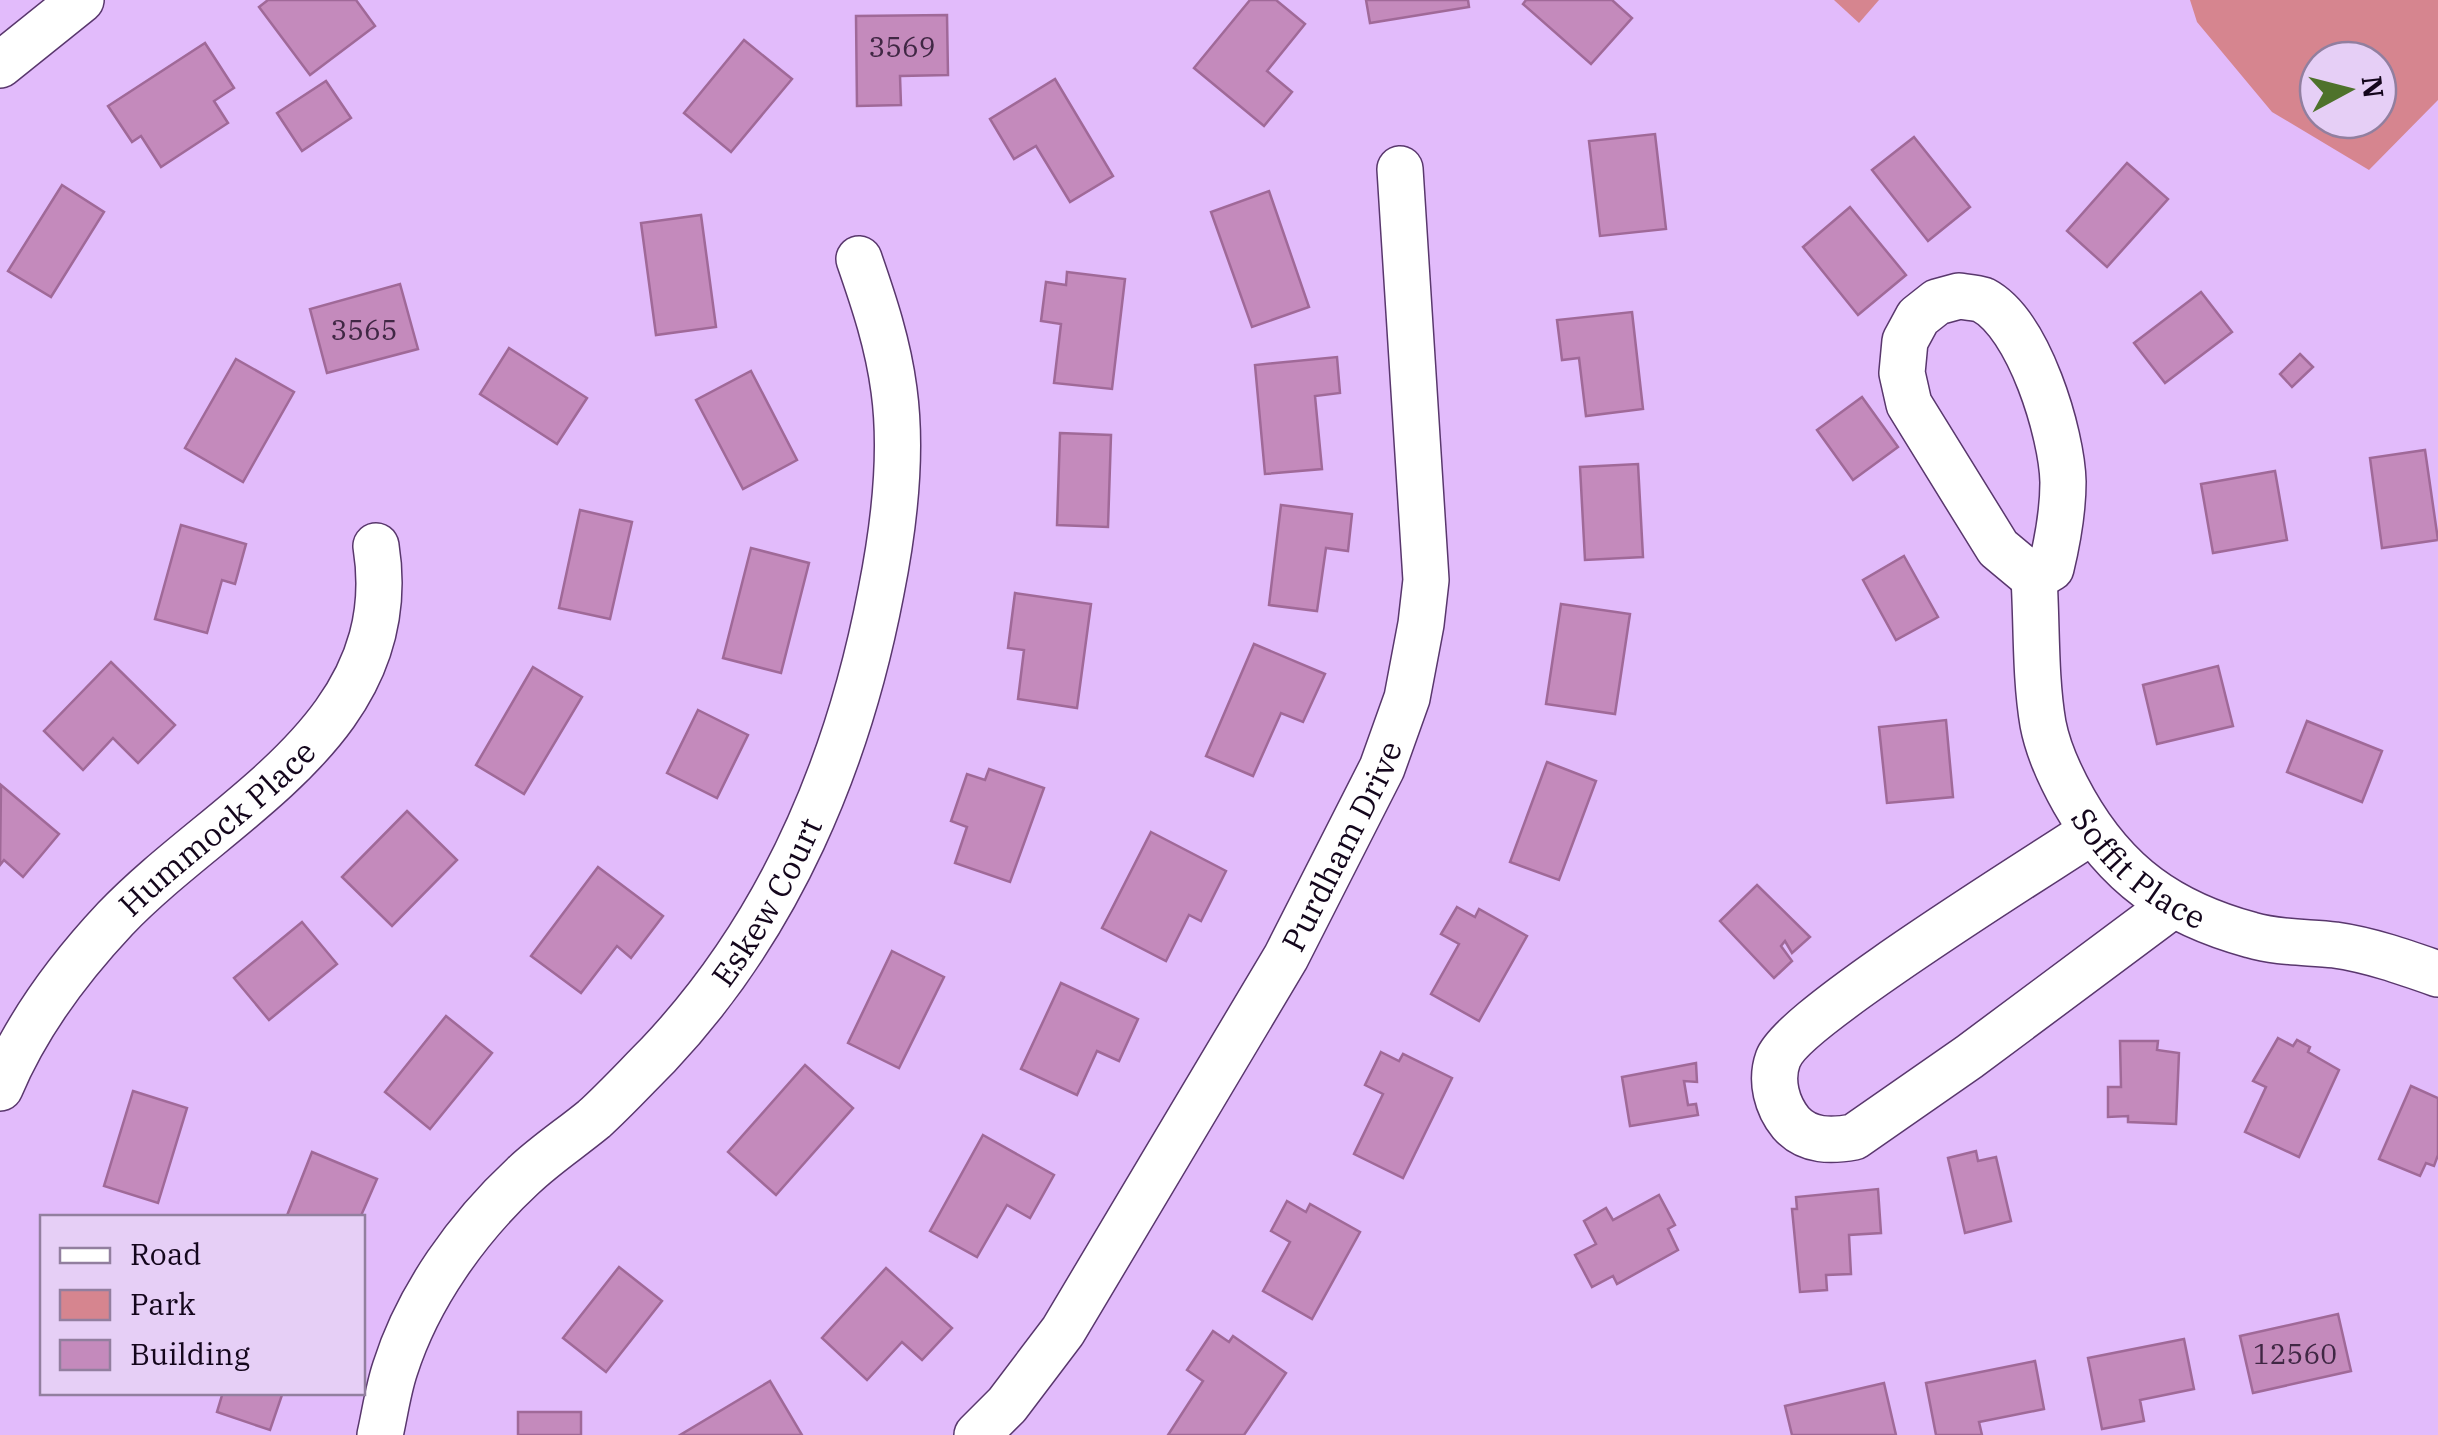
<svg xmlns="http://www.w3.org/2000/svg" width="2438" height="1435" viewBox="0 0 2438 1435" font-family="'IBM Plex Serif',serif">
<rect width="100%" height="100%" fill="#e2bbfb"/>
<g fill="#d6858f" fill-rule="evenodd">
<path d="M 1834,0 L 1879,0 L 1859,23 Z"/>
<path d="M 2190,0 L 2438,0 L 2438,100 L 2369,170 L 2272,112 L 2197,22 ZM 2318,60 L 2378,60 L 2378,120 L 2318,120 Z"/>
</g>
<g fill="#c48abc" stroke="#a06998" stroke-width="2.5">
<path d="M 268,0 L 356,0 L 375,26 L 310,75 L 259,7 Z"/>
<path d="M 1250,0 L 1276,0 L 1305,24 L 1267,71 L 1292,92 L 1264,126 L 1194,68 Z"/>
<path d="M 1366,0 L 1468,0 L 1469,7 L 1370,23 Z"/>
<path d="M 1526,0 L 1612,0 L 1632,18 L 1591,64 L 1523,4 Z"/>
<path d="M 947,15 L 948,75 L 900,76 L 901,105 L 857,106 L 856,16 Z"/>
<path d="M 744,40 L 792,79 L 731,152 L 684,113 Z"/>
<path d="M 205,43 L 234,88 L 214,101 L 228,123 L 161,167 L 141,136 L 132,142 L 108,106 Z"/>
<path d="M 1055,79 L 1113,176 L 1070,202 L 1036,146 L 1014,159 L 990,119 Z"/>
<path d="M 326,81 L 351,118 L 302,151 L 277,113 Z"/>
<path d="M 1655,134 L 1666,229 L 1600,236 L 1589,141 Z"/>
<path d="M 1914,137 L 1970,207 L 1928,241 L 1872,170 Z"/>
<path d="M 2127,163 L 2168,199 L 2107,267 L 2067,231 Z"/>
<path d="M 62,185 L 104,212 L 51,297 L 8,271 Z"/>
<path d="M 1269,191 L 1309,307 L 1252,327 L 1211,212 Z"/>
<path d="M 1850,207 L 1906,275 L 1858,315 L 1803,247 Z"/>
<path d="M 701,215 L 716,327 L 656,335 L 641,223 Z"/>
<path d="M 1067,272 L 1125,279 L 1112,389 L 1054,383 L 1061,324 L 1041,321 L 1046,282 L 1066,285 Z"/>
<path d="M 400,284 L 418,349 L 327,373 L 310,309 Z"/>
<path d="M 2201,292 L 2232,332 L 2165,383 L 2134,343 Z"/>
<path d="M 1632,312 L 1643,409 L 1586,416 L 1579,358 L 1562,360 L 1557,320 Z"/>
<path d="M 509,348 L 587,398 L 557,444 L 480,394 Z"/>
<path d="M 2300,354 L 2313,367 L 2292,387 L 2280,374 Z"/>
<path d="M 1337,357 L 1340,393 L 1315,396 L 1322,469 L 1265,474 L 1255,365 Z"/>
<path d="M 236,359 L 294,392 L 243,482 L 185,448 Z"/>
<path d="M 751,371 L 797,460 L 743,489 L 696,400 Z"/>
<path d="M 1862,397 L 1898,447 L 1853,480 L 1817,430 Z"/>
<path d="M 1060,433 L 1111,435 L 1108,527 L 1057,525 Z"/>
<path d="M 2425,450 L 2438,540 L 2382,548 L 2370,458 Z"/>
<path d="M 1638,464 L 1643,557 L 1585,560 L 1580,467 Z"/>
<path d="M 2275,471 L 2287,540 L 2213,553 L 2201,484 Z"/>
<path d="M 1281,505 L 1352,514 L 1348,551 L 1326,548 L 1317,611 L 1269,605 Z"/>
<path d="M 580,510 L 632,522 L 610,619 L 559,608 Z"/>
<path d="M 181,525 L 246,544 L 235,584 L 222,580 L 207,633 L 155,619 Z"/>
<path d="M 751,548 L 809,563 L 781,673 L 723,658 Z"/>
<path d="M 1904,556 L 1938,617 L 1896,640 L 1863,580 Z"/>
<path d="M 1015,593 L 1091,604 L 1077,708 L 1018,699 L 1024,650 L 1008,648 Z"/>
<path d="M 1561,604 L 1630,614 L 1615,714 L 1546,704 Z"/>
<path d="M 1254,644 L 1325,674 L 1303,722 L 1281,713 L 1253,776 L 1206,756 Z"/>
<path d="M 111,662 L 175,725 L 138,763 L 113,738 L 83,770 L 44,731 Z"/>
<path d="M 2218,666 L 2233,726 L 2157,744 L 2143,685 Z"/>
<path d="M 533,667 L 582,697 L 524,794 L 476,765 Z"/>
<path d="M 698,710 L 748,735 L 717,798 L 667,773 Z"/>
<path d="M 1946,720 L 1953,797 L 1887,803 L 1879,727 Z"/>
<path d="M 2307,721 L 2382,751 L 2362,802 L 2287,772 Z"/>
<path d="M 1547,762 L 1596,781 L 1559,880 L 1510,862 Z"/>
<path d="M 989,769 L 1044,788 L 1010,882 L 955,863 L 967,827 L 951,821 L 967,774 L 985,780 Z"/>
<path d="M 1,785 L 59,834 L 23,877 L 4,860 L 0,865 Z"/>
<path d="M 407,811 L 457,860 L 392,926 L 342,877 Z"/>
<path d="M 1151,832 L 1226,871 L 1201,921 L 1189,915 L 1166,961 L 1102,928 Z"/>
<path d="M 598,867 L 663,916 L 631,958 L 617,946 L 581,993 L 531,956 Z"/>
<path d="M 1757,885 L 1810,937 L 1792,953 L 1785,941 L 1781,946 L 1792,961 L 1774,978 L 1720,921 Z"/>
<path d="M 1457,907 L 1475,917 L 1479,909 L 1527,936 L 1479,1021 L 1431,994 L 1459,944 L 1441,934 Z"/>
<path d="M 302,922 L 337,964 L 269,1020 L 234,978 Z"/>
<path d="M 892,951 L 944,977 L 899,1068 L 848,1043 Z"/>
<path d="M 1061,983 L 1138,1019 L 1119,1061 L 1097,1051 L 1077,1095 L 1021,1069 Z"/>
<path d="M 446,1016 L 492,1053 L 430,1129 L 385,1092 Z"/>
<path d="M 2278,1038 L 2293,1046 L 2297,1040 L 2310,1047 L 2308,1052 L 2339,1070 L 2299,1157 L 2245,1132 L 2266,1087 L 2253,1081 Z"/>
<path d="M 2120,1041 L 2158,1041 L 2157,1050 L 2179,1053 L 2176,1124 L 2128,1122 L 2128,1116 L 2108,1117 L 2108,1087 L 2121,1087 Z"/>
<path d="M 1381,1052 L 1399,1061 L 1403,1054 L 1452,1078 L 1403,1178 L 1354,1154 L 1383,1094 L 1365,1085 Z"/>
<path d="M 1696,1063 L 1697,1082 L 1684,1081 L 1688,1105 L 1696,1104 L 1698,1115 L 1630,1126 L 1622,1077 Z"/>
<path d="M 805,1065 L 853,1108 L 776,1195 L 728,1152 Z"/>
<path d="M 2411,1086 L 2438,1098 L 2438,1155 L 2434,1166 L 2426,1163 L 2420,1176 L 2379,1159 Z"/>
<path d="M 133,1091 L 187,1108 L 158,1203 L 104,1186 Z"/>
<path d="M 983,1135 L 1054,1175 L 1030,1218 L 1007,1205 L 977,1257 L 930,1231 Z"/>
<path d="M 1976,1151 L 1978,1161 L 1996,1157 L 2011,1221 L 1965,1233 L 1948,1158 Z"/>
<path d="M 312,1152 L 377,1179 L 360,1218 L 286,1218 Z"/>
<path d="M 1878,1189 L 1881,1233 L 1849,1235 L 1851,1274 L 1826,1275 L 1827,1290 L 1800,1292 L 1792,1209 L 1797,1209 L 1796,1197 Z"/>
<path d="M 1659,1195 L 1675,1225 L 1668,1229 L 1678,1250 L 1617,1284 L 1613,1276 L 1592,1287 L 1575,1255 L 1596,1244 L 1584,1221 L 1606,1208 L 1613,1220 Z"/>
<path d="M 1287,1201 L 1306,1212 L 1310,1204 L 1360,1232 L 1312,1319 L 1263,1291 L 1290,1242 L 1271,1231 Z"/>
<path d="M 619,1267 L 662,1301 L 606,1372 L 563,1338 Z"/>
<path d="M 886,1268 L 952,1328 L 922,1360 L 902,1342 L 867,1380 L 822,1338 Z"/>
<path d="M 2338,1314 L 2351,1371 L 2253,1393 L 2240,1336 Z"/>
<path d="M 1213,1331 L 1229,1342 L 1233,1336 L 1286,1373 L 1244,1435 L 1168,1435 L 1203,1381 L 1187,1370 Z"/>
<path d="M 2184,1339 L 2194,1389 L 2140,1400 L 2144,1421 L 2102,1429 L 2088,1358 Z"/>
<path d="M 2035,1361 L 2044,1409 L 1979,1422 L 1982,1435 L 1936,1435 L 1926,1383 Z"/>
<path d="M 770,1381 L 802,1435 L 680,1435 Z"/>
<path d="M 1884,1383 L 1896,1435 L 1792,1435 L 1785,1406 Z"/>
<path d="M 223,1392 L 283,1392 L 270,1430 L 217,1412 Z"/>
<rect x="518" y="1412" width="63" height="23"/>
</g>
<g fill="none" stroke-linecap="round" stroke-linejoin="round">
<g stroke="#59376d" stroke-width="48">
<g id="minor">
<path d="M 0,65 L 81,0"/>
<path d="M 1959,296 C 1966,297 1977,298 1983,300 C 2029,324 2062,434 2063,482 C 2063,512 2058,539 2051,568 L 2034,578 L 1998,548 L 1909,404 L 1902,373 L 1905,341 L 1918,317 L 1937,302 Z"/>
<path id="s1" d="M 2034,578 C 2037,626 2035,677 2043,724 C 2048,750 2061,778 2074,801 C 2116,875 2170,913 2251,935 C 2278,943 2308,942 2335,945 C 2370,950 2404,962 2438,974"/>
<path d="M 2091,832 C 2040,866 1793,1018 1778,1059 C 1770,1081 1777,1106 1791,1123 C 1808,1142 1832,1141 1854,1137 L 1969,1057 L 2173,905"/>
<path id="s2" d="M 0,1088 C 26,1026 69,968 115,919 C 221,808 405,728 376,546"/>
<path id="s3" d="M 380,1435 C 385,1413 388,1390 395,1369 C 418,1296 468,1227 523,1176 C 545,1155 571,1138 594,1119 C 616,1099 637,1076 658,1055 C 779,927 848,764 881,592 C 894,527 903,456 894,390 C 888,344 874,302 859,259"/>
<path id="s4" d="M 977,1435 L 1007,1405 L 1063,1331 L 1286,957 L 1382,768 L 1407,698 L 1421,624 L 1426,580 L 1400,169"/>
</g>
</g>
<use href="#minor" stroke="#fff" stroke-width="45"/>
</g>
<g text-anchor="middle" dominant-baseline="central" stroke-width="10" stroke-linejoin="round" paint-order="stroke">
<g font-size="28" fill="#402744">
<text x="902" y="46">3569</text>
<text x="364" y="329">3565</text>
<text x="2295" y="1353">12560</text>
</g>
<g font-size="32" fill="#14061c" stroke="#e6cff6">
<text stroke="none"><textPath href="#s2" startOffset="342">Hummock Place</textPath></text>
<text stroke="none"><textPath href="#s4" startOffset="695">Purdham Drive</textPath></text>
<text stroke="none"><textPath href="#s1" startOffset="325">Soffit Place</textPath></text>
<text stroke="none"><textPath href="#s3" startOffset="672">Eskew Court</textPath></text>
</g>
</g>
<rect x="40" y="1215" width="325" height="180" fill="#e6cff6" stroke="#927f9f" stroke-width="2.5"/>
<rect x="60" y="1248" width="50" height="15" fill="#ffffff" stroke="#927f9f" stroke-width="2.5"/>
<text x="130" y="1265" font-size="30" fill="#14061c">Road</text>
<rect x="60" y="1290" width="50" height="30" fill="#d6858f" stroke="#927f9f" stroke-width="2.5"/>
<text x="130" y="1315" font-size="30" fill="#14061c">Park</text>
<rect x="60" y="1340" width="50" height="30" fill="#c48abc" stroke="#927f9f" stroke-width="2.5"/>
<text x="130" y="1365" font-size="30" fill="#14061c">Building</text>
<g transform="translate(2348 90) rotate(83)"><circle r="48" fill="#e6cff6" stroke="#927f9f" stroke-width="2.5"/>
<path d="M0-8L18 38L0 25L-18 38Z" fill="#4e722b"/>
<text y="-15" font-size="28" font-weight="bold" text-anchor="middle" fill="#14061c">N</text>
</g>
</svg>
